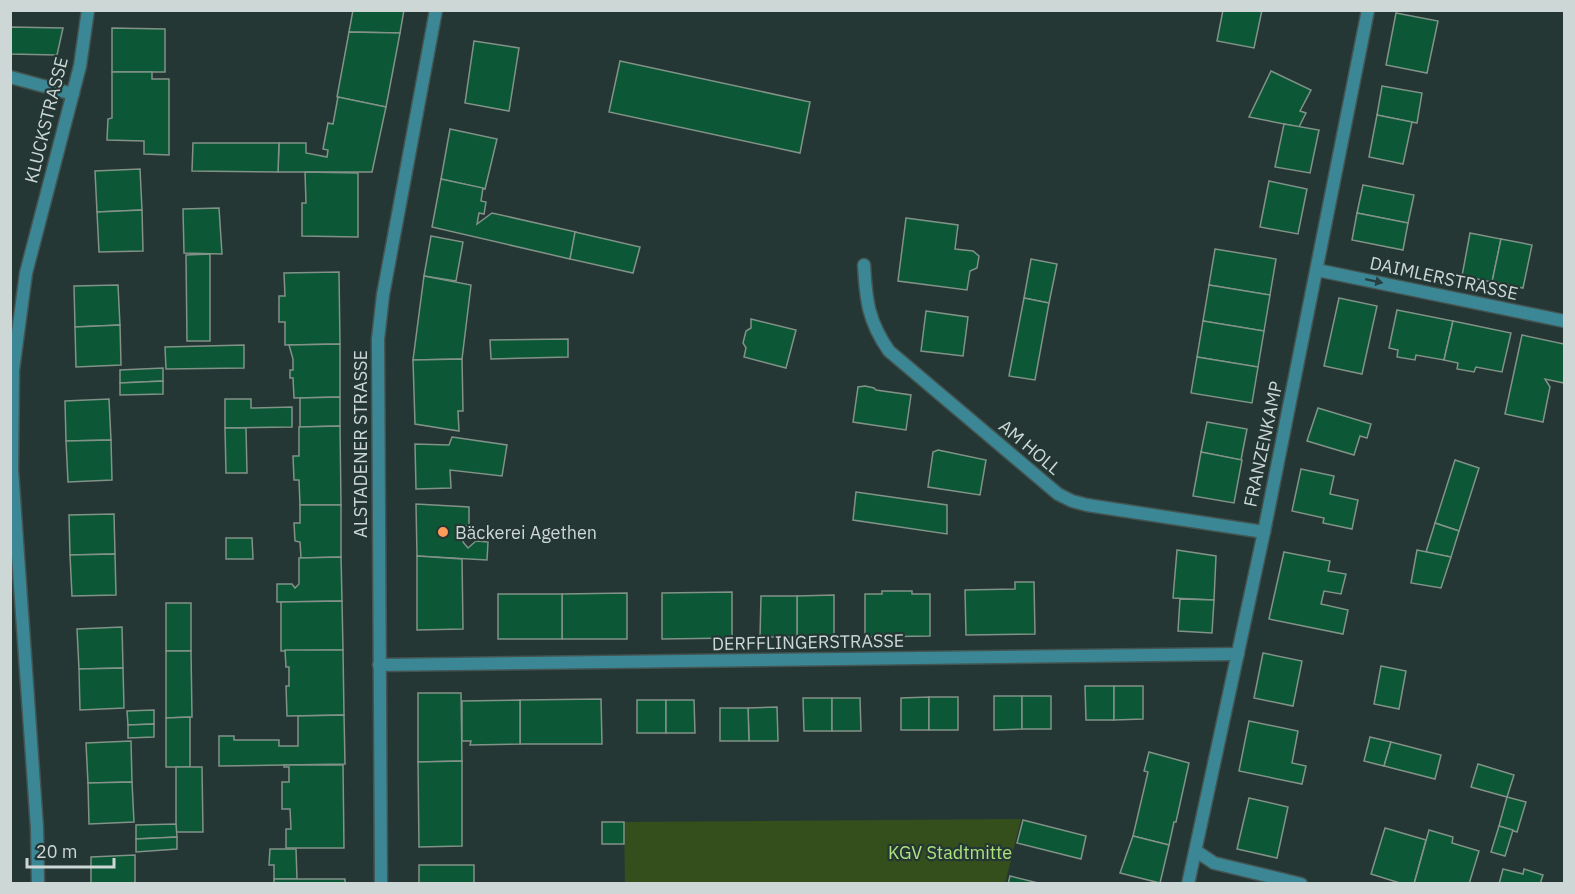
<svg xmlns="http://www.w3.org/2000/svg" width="1575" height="894" viewBox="0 0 1575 894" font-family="'IBM Plex Sans',sans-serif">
<rect width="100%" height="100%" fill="#253734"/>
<path fill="#354f1c" d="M 1021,819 L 1005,884 L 625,883 L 624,822 Z"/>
<g fill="#0b5736" stroke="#829288" stroke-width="1.5">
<path d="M 353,10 L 404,10 L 400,33 L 349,32 Z"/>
<path d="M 1223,10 L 1262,10 L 1254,48 L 1217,41 Z"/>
<path d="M 1396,13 L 1438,21 L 1427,73 L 1386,65 Z"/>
<path d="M 10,27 L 63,28 L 57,55 L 10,54 Z"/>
<path d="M 112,28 L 165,29 L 165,72 L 112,72 Z"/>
<path d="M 349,32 L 400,33 L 386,107 L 337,97 Z"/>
<path d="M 474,41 L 519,48 L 509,111 L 465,103 Z"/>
<path d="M 620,61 L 810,102 L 800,153 L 609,112 Z"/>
<path d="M 1271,71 L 1311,90 L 1300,111 L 1306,113 L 1299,127 L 1249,117 Z"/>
<path d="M 112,72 L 152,72 L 152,79 L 169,79 L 169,155 L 144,154 L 144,141 L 107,140 L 108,119 L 112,118 Z"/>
<path d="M 1382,86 L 1422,93 L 1417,123 L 1377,115 Z"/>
<path d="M 338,97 L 386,107 L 372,172 L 278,172 L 279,143 L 306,143 L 306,153 L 327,157 L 328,150 L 323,149 L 328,123 L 333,124 Z"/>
<path d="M 1377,115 L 1412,122 L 1403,164 L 1369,157 Z"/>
<path d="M 1284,124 L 1319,130 L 1310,173 L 1275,167 Z"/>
<path d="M 450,129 L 497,139 L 485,189 L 441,179 Z"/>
<path d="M 193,143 L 279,143 L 278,172 L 192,171 Z"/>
<path d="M 140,169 L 142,210 L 97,212 L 95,171 Z"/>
<path d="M 305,172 L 358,173 L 358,237 L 302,236 L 302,203 L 306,203 Z"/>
<path d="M 441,179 L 483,188 L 481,201 L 486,202 L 484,214 L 479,213 L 477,224 L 492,213 L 576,232 L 570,259 L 432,227 Z"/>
<path d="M 1269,181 L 1307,189 L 1298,234 L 1260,227 Z"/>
<path d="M 1363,185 L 1414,195 L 1408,223 L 1357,213 Z"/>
<path d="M 219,208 L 222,254 L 184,253 L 183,209 Z"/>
<path d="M 142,210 L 143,251 L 99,252 L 97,212 Z"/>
<path d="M 1357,213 L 1408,223 L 1403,250 L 1352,240 Z"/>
<path d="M 906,218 L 958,225 L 955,249 L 973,251 L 979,256 L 977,268 L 970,271 L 967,290 L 898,281 Z"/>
<path d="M 575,232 L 640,247 L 633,273 L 570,259 Z"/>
<path d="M 1470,233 L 1501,239 L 1492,282 L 1462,276 Z"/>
<path d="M 431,236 L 463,242 L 456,281 L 424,276 Z"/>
<path d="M 1501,239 L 1532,245 L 1523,288 L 1492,282 Z"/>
<path d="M 1215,249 L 1276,259 L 1270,295 L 1209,285 Z"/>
<path d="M 210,254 L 210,341 L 187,341 L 186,255 Z"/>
<path d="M 1031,259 L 1057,264 L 1049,303 L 1024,298 Z"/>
<path d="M 339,272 L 340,344 L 285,345 L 285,322 L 279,322 L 279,296 L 285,296 L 284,273 Z"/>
<path d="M 424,276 L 471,285 L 462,359 L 413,360 Z"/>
<path d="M 118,285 L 120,325 L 75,327 L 74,286 Z"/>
<path d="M 1209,285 L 1270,295 L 1264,331 L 1203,321 Z"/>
<path d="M 1024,298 L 1049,303 L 1035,380 L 1009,376 Z"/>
<path d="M 1339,298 L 1377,306 L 1362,374 L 1324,366 Z"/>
<path d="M 1397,310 L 1453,321 L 1444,360 L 1416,355 L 1415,360 L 1397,357 L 1398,350 L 1389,348 Z"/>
<path d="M 926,311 L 968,317 L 963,356 L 921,351 Z"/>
<path d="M 751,319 L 796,330 L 786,368 L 744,357 L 746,348 L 743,343 L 746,331 L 751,328 Z"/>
<path d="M 1203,321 L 1264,331 L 1258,367 L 1197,357 Z"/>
<path d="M 1453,321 L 1511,333 L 1502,372 L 1476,367 L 1474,372 L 1457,369 L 1458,363 L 1444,360 Z"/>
<path d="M 120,325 L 121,365 L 76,367 L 75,327 Z"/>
<path d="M 1522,335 L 1564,344 L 1564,383 L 1545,379 L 1550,387 L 1543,422 L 1505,414 Z"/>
<path d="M 568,339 L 568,357 L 491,359 L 490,340 Z"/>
<path d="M 340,344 L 340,397 L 294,398 L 293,378 L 290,378 L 290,370 L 293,370 L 293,359 L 289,345 Z"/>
<path d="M 244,345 L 244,368 L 166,369 L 165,347 Z"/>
<path d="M 1197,357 L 1258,367 L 1252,403 L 1191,393 Z"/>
<path d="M 462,359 L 463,411 L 458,411 L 459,431 L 415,424 L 413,360 Z"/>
<path d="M 163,368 L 163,381 L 120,383 L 120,370 Z"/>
<path d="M 163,381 L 163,394 L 120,395 L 120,383 Z"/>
<path d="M 865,386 L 874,388 L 876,390 L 911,395 L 906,430 L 853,422 L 858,387 Z"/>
<path d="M 340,397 L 340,426 L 300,427 L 300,398 Z"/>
<path d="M 109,399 L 111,440 L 66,441 L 65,401 Z"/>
<path d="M 225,399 L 251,399 L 251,408 L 292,407 L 292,427 L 225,428 Z"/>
<path d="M 1318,408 L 1371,424 L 1367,438 L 1360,436 L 1354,455 L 1307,441 Z"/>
<path d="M 1207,422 L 1247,429 L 1241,460 L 1201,452 Z"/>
<path d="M 340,426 L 341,505 L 300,505 L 299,480 L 294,480 L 293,456 L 299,456 L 299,427 Z"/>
<path d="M 225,428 L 246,428 L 247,473 L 226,473 Z"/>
<path d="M 452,437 L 507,445 L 502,476 L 450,470 L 451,488 L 416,489 L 415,444 L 449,445 Z"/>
<path d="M 111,440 L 112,480 L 68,482 L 66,441 Z"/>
<path d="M 938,450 L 986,460 L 980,495 L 928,487 L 933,452 Z"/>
<path d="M 1201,452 L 1242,460 L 1234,503 L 1193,496 Z"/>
<path d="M 1455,460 L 1479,468 L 1459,531 L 1435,523 Z"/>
<path d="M 1301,469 L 1334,476 L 1330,494 L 1358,500 L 1352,529 L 1323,523 L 1324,518 L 1292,511 Z"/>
<path d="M 856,492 L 947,505 L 947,534 L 853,520 Z"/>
<path d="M 416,504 L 469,507 L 469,526 L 463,526 L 463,542 L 468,548 L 476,541 L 488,542 L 487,560 L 417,556 Z"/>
<path d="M 300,505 L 341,505 L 341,557 L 301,558 L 300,542 L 295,541 L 294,523 L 300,523 Z"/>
<path d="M 114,514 L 115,554 L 70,555 L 69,515 Z"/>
<path d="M 1435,523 L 1459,531 L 1451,557 L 1426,552 Z"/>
<path d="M 226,538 L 252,538 L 253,559 L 226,559 Z"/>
<path d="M 1177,550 L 1216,556 L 1214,600 L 1173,598 Z"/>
<path d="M 1417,550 L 1451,557 L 1441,588 L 1411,583 Z"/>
<path d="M 1284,552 L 1330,561 L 1328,571 L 1346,574 L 1341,594 L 1324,591 L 1321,604 L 1348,610 L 1343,634 L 1269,619 Z"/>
<path d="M 115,554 L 116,595 L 72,596 L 70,555 Z"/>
<path d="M 417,556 L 462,559 L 463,629 L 417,630 Z"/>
<path d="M 341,557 L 342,601 L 277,602 L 277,584 L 292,584 L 295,588 L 299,584 L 299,558 Z"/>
<path d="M 1015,582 L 1034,582 L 1035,634 L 966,635 L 965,590 L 1015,589 Z"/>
<path d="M 882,591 L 912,591 L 912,594 L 930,594 L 930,636 L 865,637 L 865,594 L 882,594 Z"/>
<path d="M 732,592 L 732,638 L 662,639 L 662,593 Z"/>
<path d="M 627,593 L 627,639 L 562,639 L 562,594 Z"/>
<rect x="498" y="594" width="64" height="45"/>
<path d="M 834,595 L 834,637 L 797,637 L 797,596 Z"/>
<path d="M 761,596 L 797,596 L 797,637 L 760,637 Z"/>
<path d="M 1180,599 L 1214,600 L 1212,633 L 1178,631 Z"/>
<path d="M 342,601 L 343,650 L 281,651 L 281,602 Z"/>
<rect x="166" y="603" width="25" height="48"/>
<path d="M 122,627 L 123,668 L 79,669 L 77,629 Z"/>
<path d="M 285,650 L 343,650 L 344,715 L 287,716 L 286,686 L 289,686 L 289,667 L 286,667 Z"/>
<path d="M 166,651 L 191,651 L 192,717 L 166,718 Z"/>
<path d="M 1263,653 L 1302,661 L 1293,706 L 1254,698 Z"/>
<path d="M 1381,666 L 1406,671 L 1399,709 L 1374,704 Z"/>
<path d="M 123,668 L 124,708 L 80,710 L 79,669 Z"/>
<path d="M 1085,686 L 1114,686 L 1114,720 L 1086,720 Z"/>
<path d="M 1114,686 L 1143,686 L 1143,719 L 1114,720 Z"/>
<path d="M 418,693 L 461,693 L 462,761 L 418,762 Z"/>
<path d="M 994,696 L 1022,696 L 1022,729 L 994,730 Z"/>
<rect x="1022" y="696" width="29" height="33"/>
<path d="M 929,697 L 929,730 L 901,730 L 901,698 Z"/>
<rect x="929" y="697" width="29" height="33"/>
<path d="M 803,698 L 832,698 L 832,731 L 804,731 Z"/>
<path d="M 832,698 L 860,698 L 861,731 L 832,731 Z"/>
<path d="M 601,699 L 602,744 L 520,744 L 520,700 Z"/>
<path d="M 520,700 L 520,744 L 470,745 L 471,741 L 462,741 L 462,701 Z"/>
<rect x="637" y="700" width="29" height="33"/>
<path d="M 666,700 L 694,700 L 695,733 L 666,733 Z"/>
<path d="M 777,707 L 778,741 L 749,741 L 748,708 Z"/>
<path d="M 720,708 L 748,708 L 749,741 L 720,741 Z"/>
<path d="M 154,710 L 154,724 L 128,725 L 127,711 Z"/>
<path d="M 344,715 L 345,764 L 219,766 L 219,736 L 234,736 L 234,740 L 279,740 L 279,746 L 298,746 L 298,716 Z"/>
<path d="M 190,717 L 190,767 L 166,767 L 166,718 Z"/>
<path d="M 1249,721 L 1298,731 L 1292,763 L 1306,766 L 1302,784 L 1239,771 Z"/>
<path d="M 154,724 L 154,737 L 128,738 L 128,725 Z"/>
<path d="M 1370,737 L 1391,742 L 1384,766 L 1364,761 Z"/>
<path d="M 131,741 L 132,782 L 88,783 L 86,743 Z"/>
<path d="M 1391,742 L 1441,755 L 1435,779 L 1384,766 Z"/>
<path d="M 1149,752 L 1189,763 L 1176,822 L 1174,822 L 1169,845 L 1133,836 L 1148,772 L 1144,771 Z"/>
<path d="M 462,761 L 462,846 L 419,847 L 418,762 Z"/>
<path d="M 1478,764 L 1514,775 L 1507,797 L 1471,787 Z"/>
<path d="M 284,765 L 343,765 L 344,848 L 286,848 L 286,829 L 291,829 L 290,809 L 282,809 L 282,782 L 289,782 L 289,767 L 284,767 Z"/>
<path d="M 176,767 L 202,767 L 203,832 L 176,832 Z"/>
<path d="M 132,782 L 134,822 L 89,824 L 88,783 Z"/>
<path d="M 1507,797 L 1526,802 L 1517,832 L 1499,826 Z"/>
<path d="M 1249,798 L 1288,807 L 1277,858 L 1237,849 Z"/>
<path d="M 1023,820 L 1086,836 L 1081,859 L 1017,843 Z"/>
<rect x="602" y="822" width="22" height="22"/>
<path d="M 176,824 L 177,837 L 136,839 L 136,825 Z"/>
<path d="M 1499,826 L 1513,830 L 1505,856 L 1491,852 Z"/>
<path d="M 1385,828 L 1426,840 L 1414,884 L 1403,884 L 1371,874 Z"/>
<path d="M 1429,830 L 1453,837 L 1452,843 L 1479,851 L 1469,884 L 1414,884 Z"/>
<path d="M 1133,836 L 1169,845 L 1160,883 L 1120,873 Z"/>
<path d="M 177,837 L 177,849 L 136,852 L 136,839 Z"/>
<path d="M 270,849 L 296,849 L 297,879 L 274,879 L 274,865 L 269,865 Z"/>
<path d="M 135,855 L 135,884 L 91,884 L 91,857 Z"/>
<rect x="419" y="865" width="55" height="19"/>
<path d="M 1503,869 L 1523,874 L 1524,869 L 1543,875 L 1540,884 L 1499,884 Z"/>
<path d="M 1010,876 L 1042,884 L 1008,884 Z"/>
<rect x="274" y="879" width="71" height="5"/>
</g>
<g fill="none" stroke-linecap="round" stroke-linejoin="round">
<g stroke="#435451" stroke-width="15">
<path id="service" d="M 10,77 L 73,94"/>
</g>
<g stroke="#435451" stroke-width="15">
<g id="minor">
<path d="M 864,265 C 866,300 868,321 889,351 L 1058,494 L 1072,501 L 1087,505 L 1264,532"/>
<path d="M 1317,270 L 1564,321"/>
<path d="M 379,665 L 1238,654"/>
<path d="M 1196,851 L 1214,863 L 1301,884"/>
<path d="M 38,884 L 37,828 L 12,470 L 13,370 L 26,273 L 80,66 L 88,10"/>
<path d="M 1188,884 L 1264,532 L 1368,10"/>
</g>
</g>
<g stroke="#435451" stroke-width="15">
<path id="tertiary" d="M 381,884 L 378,339 L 383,295 L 436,10"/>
</g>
<use href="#service" stroke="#3b8795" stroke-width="12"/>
<use href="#minor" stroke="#3b8795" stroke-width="12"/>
<use href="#tertiary" stroke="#3b8795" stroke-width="12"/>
</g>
<defs><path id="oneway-solid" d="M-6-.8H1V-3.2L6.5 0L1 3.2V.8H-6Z" transform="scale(1.5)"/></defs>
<use fill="#273f3e" href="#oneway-solid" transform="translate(1374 281) rotate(12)"/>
<circle fill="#ff9b5a" stroke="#253734" stroke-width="2" cx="443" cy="532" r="6"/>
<g text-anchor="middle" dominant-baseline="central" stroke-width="4.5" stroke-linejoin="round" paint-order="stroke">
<g font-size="18" fill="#cdd8d6" stroke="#253734">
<text transform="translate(46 120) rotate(-76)">KLUCKSTRASSE</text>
<text transform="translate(1444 278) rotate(12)">DAIMLERSTRASSE</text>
<text transform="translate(360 444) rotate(-90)">ALSTADENER STRASSE</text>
<text transform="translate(1263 444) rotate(-78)">FRANZENKAMP</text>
<text transform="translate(1030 447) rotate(40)">AM HOLL</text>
<text transform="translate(808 642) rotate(-1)">DERFFLINGERSTRASSE</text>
</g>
<g font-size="18" fill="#cdd8d6" stroke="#253734" text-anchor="start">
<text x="455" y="532">Bäckerei Agethen</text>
</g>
<g font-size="18" fill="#aee37e" stroke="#253734">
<text x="950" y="852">KGV Stadtmitte</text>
</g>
</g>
<rect width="1575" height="894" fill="none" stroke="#cdd8d6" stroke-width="24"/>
<path d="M27 858v9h87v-9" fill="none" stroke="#cdd8d6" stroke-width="3"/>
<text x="36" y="858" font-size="18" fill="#cdd8d6" stroke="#253734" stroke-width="4.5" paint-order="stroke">20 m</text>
</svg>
